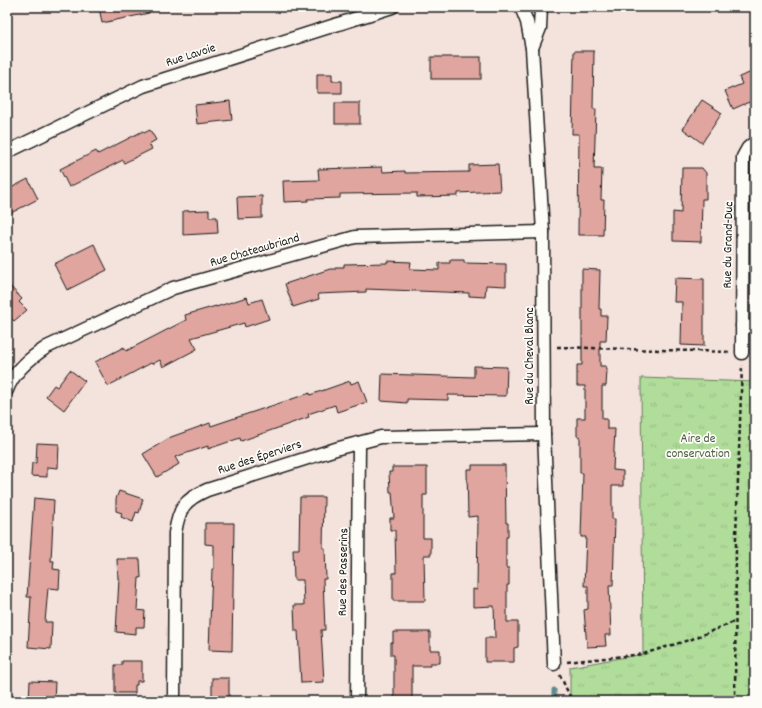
<svg xmlns="http://www.w3.org/2000/svg" width="762" height="708" viewBox="0 0 762 708" font-family="Dekko,sans-serif">
<defs>
<pattern id="park-tufts" width="24" height="20" patternUnits="userSpaceOnUse"><rect width="24" height="20" fill="#b1dd9b"/><path d="M3 7l-1-3M5 7V3M7 7l1-3M15 17l-1-3M17 17v-4M19 17l1-3" fill="none" stroke="#98bd85"/></pattern>
</defs>
<rect width="100%" height="100%" fill="#f4e2dc"/>
<filter id="ink" filterUnits="userSpaceOnUse"><feTurbulence type="fractalNoise" baseFrequency=".025" numOctaves="2"/><feDisplacementMap in="SourceGraphic" scale="8" xChannelSelector="R" yChannelSelector="G"/><feConvolveMatrix kernelMatrix="1 2 1 2 8 2 1 2 1" color-interpolation-filters="sRGB"/></filter>
<g filter="url(#ink)">
<path fill="url(#park-tufts)" stroke="#667c5c" d="M 641,378 L 755,382 L 755,701 L 570,701 L 570,667 L 643,654 Z"/>
<g fill="none" stroke-linecap="round" stroke-linejoin="round">
<path stroke="#5b8c8f" stroke-width="5" d="M 554,701 L 554,690"/>
</g>
<g fill="#dfa59e" stroke="#1c1c1c">
<path d="M 99,7 L 149,7 L 149,13 L 102,23 Z"/>
<path d="M 574,51 L 594,51 L 593,109 L 596,109 L 594,169 L 602,169 L 601,200 L 604,200 L 603,235 L 578,235 L 579,134 L 572,134 Z"/>
<rect x="431" y="57" width="50" height="22"/>
<path d="M 752,72 L 755,78 L 755,115 L 749,102 L 733,109 L 725,91 L 742,84 L 739,77 Z"/>
<path d="M 317,74 L 332,74 L 332,81 L 342,81 L 342,93 L 317,93 Z"/>
<path d="M 702,100 L 722,113 L 702,143 L 683,129 Z"/>
<path d="M 230,101 L 232,120 L 197,124 L 195,105 Z"/>
<rect x="335" y="103" width="25" height="21"/>
<path d="M 150,130 L 156,140 L 149,144 L 152,149 L 124,163 L 123,160 L 69,187 L 60,169 L 96,151 L 98,154 L 143,131 L 144,133 Z"/>
<path d="M 498,164 L 500,191 L 458,193 L 458,196 L 417,197 L 417,193 L 340,194 L 340,198 L 308,199 L 308,201 L 284,202 L 283,181 L 319,180 L 318,169 L 382,167 L 383,172 L 405,171 L 405,173 L 469,172 L 469,165 Z"/>
<path d="M 682,168 L 702,168 L 706,173 L 706,199 L 702,199 L 701,242 L 673,241 L 673,212 L 681,213 Z"/>
<path d="M 28,179 L 38,199 L 7,215 L 7,190 Z"/>
<path d="M 262,196 L 262,218 L 238,219 L 237,197 Z"/>
<path d="M 209,210 L 209,217 L 217,217 L 218,233 L 183,235 L 183,211 Z"/>
<path d="M 94,244 L 107,270 L 67,290 L 54,264 Z"/>
<path d="M 450,260 L 464,260 L 464,263 L 506,264 L 506,286 L 486,285 L 485,297 L 469,296 L 469,293 L 366,289 L 366,292 L 318,294 L 319,299 L 293,307 L 285,284 L 330,269 L 336,269 L 336,267 L 344,267 L 344,264 L 387,263 L 387,261 L 411,262 L 410,269 L 439,270 L 439,263 L 450,263 Z"/>
<path d="M 582,269 L 600,270 L 599,309 L 601,309 L 601,316 L 607,316 L 606,341 L 600,341 L 600,366 L 606,366 L 607,370 L 606,386 L 602,386 L 602,419 L 607,419 L 607,429 L 615,429 L 613,470 L 623,471 L 623,486 L 612,486 L 612,519 L 615,519 L 613,585 L 609,585 L 611,635 L 605,635 L 606,646 L 587,647 L 584,610 L 588,609 L 588,586 L 584,586 L 586,537 L 581,537 L 583,473 L 580,473 L 580,437 L 577,436 L 577,418 L 585,418 L 585,386 L 577,386 L 577,365 L 582,365 Z"/>
<path d="M 675,278 L 704,279 L 704,346 L 681,345 L 682,302 L 674,302 Z"/>
<path d="M 7,283 L 22,299 L 19,302 L 27,310 L 14,321 L 7,314 Z"/>
<path d="M 247,297 L 249,303 L 262,299 L 269,319 L 245,327 L 244,323 L 191,338 L 197,349 L 163,367 L 160,360 L 152,364 L 151,363 L 108,386 L 95,362 L 124,347 L 126,351 L 186,320 L 185,315 L 216,306 L 216,307 Z"/>
<path d="M 474,366 L 507,367 L 506,396 L 448,395 L 448,400 L 407,399 L 407,403 L 381,401 L 382,374 L 474,377 Z"/>
<path d="M 70,370 L 85,381 L 64,410 L 46,396 L 54,385 L 57,387 Z"/>
<path d="M 350,381 L 351,384 L 359,381 L 367,402 L 337,412 L 335,405 L 308,414 L 309,417 L 241,441 L 240,438 L 208,449 L 208,446 L 175,457 L 179,464 L 157,477 L 143,454 L 171,437 L 210,423 L 211,426 L 310,393 L 310,395 Z"/>
<path d="M 37,443 L 59,444 L 58,468 L 47,467 L 47,477 L 31,476 L 32,463 L 36,463 Z"/>
<path d="M 472,465 L 505,465 L 506,523 L 508,523 L 508,537 L 506,537 L 506,568 L 509,568 L 509,585 L 507,585 L 507,622 L 518,622 L 518,647 L 514,648 L 514,662 L 485,662 L 485,638 L 495,638 L 494,606 L 473,607 L 473,589 L 477,590 L 478,516 L 468,517 L 467,469 L 472,469 Z"/>
<path d="M 392,467 L 427,467 L 427,495 L 423,495 L 423,538 L 431,538 L 431,555 L 424,555 L 425,601 L 393,601 L 393,573 L 396,573 L 395,530 L 390,530 L 390,518 L 394,518 L 392,492 L 390,492 L 389,472 L 392,472 Z"/>
<path d="M 119,491 L 143,499 L 139,513 L 136,512 L 133,522 L 121,517 L 122,513 L 116,511 L 116,499 Z"/>
<path d="M 300,497 L 324,497 L 323,548 L 325,548 L 326,579 L 323,579 L 325,630 L 321,630 L 324,682 L 301,683 L 298,631 L 295,631 L 294,605 L 304,605 L 303,580 L 294,580 L 293,549 L 299,549 Z"/>
<path d="M 34,498 L 54,500 L 51,561 L 54,561 L 53,569 L 60,570 L 59,589 L 48,588 L 45,622 L 52,622 L 51,649 L 28,647 L 31,597 L 27,597 Z"/>
<path d="M 205,523 L 234,523 L 232,651 L 209,650 L 212,569 L 214,569 L 214,545 L 205,544 Z"/>
<path d="M 117,559 L 140,559 L 141,578 L 139,578 L 137,610 L 145,611 L 144,627 L 136,627 L 136,634 L 116,632 L 119,579 L 118,579 Z"/>
<path d="M 393,632 L 430,632 L 430,650 L 440,650 L 440,663 L 430,663 L 430,666 L 412,666 L 412,701 L 394,701 L 394,655 L 391,655 L 391,642 L 393,642 Z"/>
<path d="M 122,661 L 142,661 L 142,681 L 137,681 L 137,685 L 135,685 L 135,693 L 115,693 L 115,665 L 122,665 Z"/>
<rect x="212" y="678" width="17" height="23"/>
<path d="M 30,681 L 55,682 L 54,701 L 29,701 Z"/>
</g>
<g fill="none" stroke-linecap="round" stroke-linejoin="round">
<g stroke="#1c1c1c" stroke-width="15">
<g id="minor">
<path d="M 521,7 L 527,22 L 532,48 L 543,232 L 544,434 L 554,664"/>
<path d="M 532,48 L 540,28 L 541,7"/>
<path d="M 7,152 L 143,86 L 392,7"/>
<path d="M 742,326 L 755,327"/>
<path d="M 742,353 L 743,157 L 748,148 L 755,142"/>
<path d="M 7,390 C 14,371 30,358 47,347 L 173,288 L 355,237 L 543,232"/>
<path d="M 174,701 L 175,533 C 179,508 184,500 207,490 L 339,448 L 381,437 L 544,434"/>
<path d="M 357,701 L 359,443"/>
</g>
</g>
<g stroke="#1c1c1c" stroke-width="2.5" stroke-dasharray="4 3" stroke-linecap="butt">
<path d="M 557,347 L 730,352"/>
<path d="M 567,662 L 643,654 L 692,639 L 736,621"/>
<path d="M 560,675 L 572,701"/>
<path d="M 735,701 L 736,536 L 742,365"/>
</g>
<use href="#minor" stroke="#fdfcf7" stroke-width="12"/>
</g>
</g>
<g text-anchor="middle" dominant-baseline="central" stroke-width="3.5" stroke-linejoin="round" paint-order="stroke">
<g font-size="13" fill="#1c1c1c" stroke="#fdfcf7">
<text transform="translate(191 56) rotate(-18)">Rue Lavoie</text>
<text transform="translate(729 245) rotate(-89)">Rue du Grand-Duc</text>
<text transform="translate(255 251) rotate(-16)">Rue Chateaubriand</text>
<text transform="translate(530 356) rotate(-90)">Rue du Cheval Blanc</text>
<text transform="translate(260 458) rotate(-18)">Rue des Éperviers</text>
<text transform="translate(344 572) rotate(-89)">Rue des Passerins</text>
</g>
<g font-size="13" fill="#506048" stroke="#fdfcf7">
<text x="698" y="439">Aire de<tspan x="698" dy="15">conservation</tspan></text>
</g>
</g>
<rect width="762" height="708" fill="none" stroke="#fdfcf7" stroke-width="24"/>
<rect x="12" y="12" width="738" height="684" fill="none" stroke="#1c1c1c" stroke-width="1.5" filter="url(#ink)"/>
</svg>
